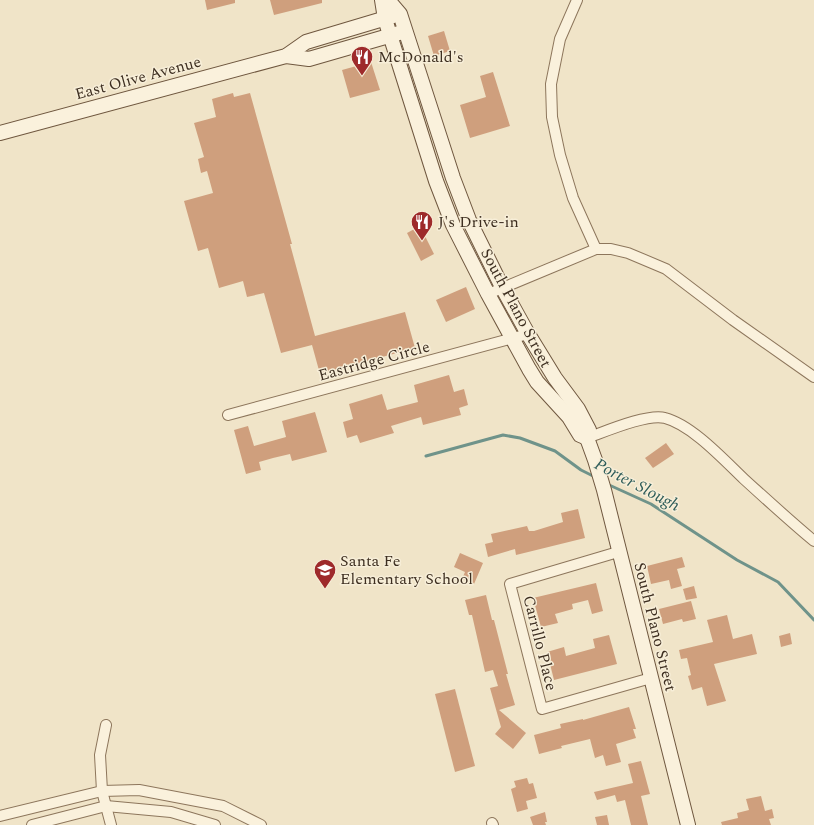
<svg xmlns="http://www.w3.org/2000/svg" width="814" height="825" viewBox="0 0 814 825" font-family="Spectral,serif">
<rect width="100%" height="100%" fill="#f0e4c8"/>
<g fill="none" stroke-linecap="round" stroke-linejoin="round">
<g stroke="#6f938a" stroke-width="3">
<path d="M 426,456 L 503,435 L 520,438 L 555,451 L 581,470 L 595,477"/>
<path d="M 607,484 L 651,504 L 737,560 L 778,582 L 814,620"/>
</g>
</g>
<g fill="#cf9f7d">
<path d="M 205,0 L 235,0 L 235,3 L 207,10 Z"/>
<path d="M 270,0 L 322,0 L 322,3 L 274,15 Z"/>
<path d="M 444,31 L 450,51 L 434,56 L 428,36 Z"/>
<path d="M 371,62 L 380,90 L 350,98 L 342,70 Z"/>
<path d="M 493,72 L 510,126 L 470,138 L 460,105 L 486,97 L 480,76 Z"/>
<path d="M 233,93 L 234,97 L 250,93 L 292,244 L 290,244 L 315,336 L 405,312 L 415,348 L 320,374 L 312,345 L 281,353 L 264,293 L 247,297 L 243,281 L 219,288 L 208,248 L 198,251 L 184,201 L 213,193 L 207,171 L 201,173 L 198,159 L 204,157 L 194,123 L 216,117 L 212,99 Z"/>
<path d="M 420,226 L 434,254 L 421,261 L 407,233 Z"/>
<path d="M 466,287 L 475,309 L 446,322 L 436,300 Z"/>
<path d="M 449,375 L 454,392 L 464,389 L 468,405 L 459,408 L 461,415 L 423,425 L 421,417 L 391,426 L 394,433 L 360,443 L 357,435 L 347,438 L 343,422 L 353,419 L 349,404 L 382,394 L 387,410 L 418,402 L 414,385 Z"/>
<path d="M 315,412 L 327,452 L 292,461 L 290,454 L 273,458 L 259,462 L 261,470 L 246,474 L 234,430 L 248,426 L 254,446 L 286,437 L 282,421 Z"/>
<path d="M 666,443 L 674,454 L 653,468 L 645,458 Z"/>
<path d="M 578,509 L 585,538 L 516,555 L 515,549 L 488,557 L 485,544 L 493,542 L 491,534 L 527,526 L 529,531 L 534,531 L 563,522 L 561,513 Z"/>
<path d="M 460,553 L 483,563 L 474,584 L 462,579 L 465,572 L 454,567 Z"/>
<path d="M 682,557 L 685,567 L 677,569 L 682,586 L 671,589 L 669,580 L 651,584 L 647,566 Z"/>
<path d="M 596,583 L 603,611 L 592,614 L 588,600 L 572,604 L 573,609 L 555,614 L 558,623 L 541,627 L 533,598 Z"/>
<path d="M 694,586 L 697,598 L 686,600 L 683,589 Z"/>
<path d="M 486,595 L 492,620 L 494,620 L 508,674 L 506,674 L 515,705 L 499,710 L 526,733 L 513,749 L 495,734 L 501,727 L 490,688 L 498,686 L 493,670 L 485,672 L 472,615 L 469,615 L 465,600 Z"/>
<path d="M 691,601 L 696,619 L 683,622 L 682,619 L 663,624 L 659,609 Z"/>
<path d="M 727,615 L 733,639 L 752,634 L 757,654 L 714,664 L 726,701 L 707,706 L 702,687 L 692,690 L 688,676 L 691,675 L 687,658 L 681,659 L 679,650 L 713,642 L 707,620 Z"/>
<path d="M 790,633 L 792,644 L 781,647 L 779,636 Z"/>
<path d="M 609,635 L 617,664 L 554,680 L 547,652 L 564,647 L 566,656 L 595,648 L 593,639 Z"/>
<path d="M 455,689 L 475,766 L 455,772 L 435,694 Z"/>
<path d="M 629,707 L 636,729 L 633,729 L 636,738 L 616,744 L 621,762 L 606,766 L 603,755 L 595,758 L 590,739 L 561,746 L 562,748 L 539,754 L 534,735 L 561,728 L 560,724 L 583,719 L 583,720 Z"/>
<path d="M 641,761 L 650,794 L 641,796 L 648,825 L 631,825 L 625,800 L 617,802 L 615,795 L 597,800 L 594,792 L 633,783 L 628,764 Z"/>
<path d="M 527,778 L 529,784 L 533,783 L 537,798 L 526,801 L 528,809 L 517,812 L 511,789 L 516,787 L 514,781 Z"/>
<path d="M 761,796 L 765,811 L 772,809 L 774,818 L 769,819 L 771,825 L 722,825 L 721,822 L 738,818 L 737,813 L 749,810 L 746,799 Z"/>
<path d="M 545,812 L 547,822 L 545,822 L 546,825 L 533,825 L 530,817 Z"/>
<path d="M 607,815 L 609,825 L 597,825 L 595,817 Z"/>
</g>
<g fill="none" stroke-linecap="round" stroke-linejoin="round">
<g stroke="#8d765c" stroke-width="12">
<g id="minor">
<path d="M 577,0 L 560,39 L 551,84 L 552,117 L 560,155 L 573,198 L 596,249"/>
<path d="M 488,294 L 596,249 L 611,249 L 628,253 L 666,269 L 733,320 L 814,377"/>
<path d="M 228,415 L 528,334"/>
<path d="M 587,438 C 604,432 648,413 665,418 C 692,425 724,460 744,479 C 767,500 790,521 814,541"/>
<path d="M 618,552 L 510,584 L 542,709 L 651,678"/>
<path d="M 106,725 L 100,755 L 102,791 L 111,825"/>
<path d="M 0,816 L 102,791 L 139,790 L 223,806 L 261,825"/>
<path d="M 492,823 L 493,825"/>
<path d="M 32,825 L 106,806 L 171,812 L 215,825"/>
</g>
</g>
<g stroke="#6f573f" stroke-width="16">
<g id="secondary">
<path d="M 382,0 L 385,19 L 436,181 L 453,225 L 488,294 L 529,369 L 537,382 L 569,417 L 580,435 L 587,438"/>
<path d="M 388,0 L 400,14 L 453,178 L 469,220 L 502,287 L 528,334 L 555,378 L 578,409 L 589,430 L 587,438 L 595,460 L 604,490 L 688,825"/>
<path d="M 286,56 L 309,59 L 399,33"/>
<path d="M 0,133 L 286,56 L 306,42 L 393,16"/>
</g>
</g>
<use href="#minor" stroke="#faf1dc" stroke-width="10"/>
<use href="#secondary" stroke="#faf1dc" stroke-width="14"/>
</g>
<defs>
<g id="restaurant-pin" transform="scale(1.15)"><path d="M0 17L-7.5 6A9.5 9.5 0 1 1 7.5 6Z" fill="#9e2a2b" stroke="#f7eed8"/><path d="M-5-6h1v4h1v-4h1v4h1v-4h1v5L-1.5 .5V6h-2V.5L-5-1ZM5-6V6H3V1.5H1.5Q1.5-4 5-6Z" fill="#fff"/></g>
<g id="school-pin" transform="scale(1.15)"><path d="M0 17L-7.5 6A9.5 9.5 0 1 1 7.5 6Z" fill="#9e2a2b" stroke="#f7eed8"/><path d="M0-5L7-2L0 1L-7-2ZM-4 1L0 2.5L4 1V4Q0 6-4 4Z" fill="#fff"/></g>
</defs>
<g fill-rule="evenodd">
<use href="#restaurant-pin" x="362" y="57"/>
<use href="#restaurant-pin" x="422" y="222"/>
<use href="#school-pin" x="325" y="570"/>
</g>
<g text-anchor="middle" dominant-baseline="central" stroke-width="3" stroke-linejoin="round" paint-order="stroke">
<g font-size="16" fill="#3d2e20" stroke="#f7eed8" text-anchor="start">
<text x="378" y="57">McDonald's</text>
<text x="438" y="222">J's Drive-in</text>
<text x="340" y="561">Santa Fe<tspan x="340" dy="18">Elementary School</tspan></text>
</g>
<g font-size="16" fill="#3d2e20" stroke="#f7eed8">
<text transform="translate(138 78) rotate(-15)">East Olive Avenue</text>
<text transform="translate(516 308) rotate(62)">South Plano Street</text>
<text transform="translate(374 361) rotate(-15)">Eastridge Circle</text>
<text transform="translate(655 627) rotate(76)">South Plano Street</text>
<text transform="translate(540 643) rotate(76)">Carrillo Place</text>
</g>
<g font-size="17" font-style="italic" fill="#2f5d5a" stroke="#f7eed8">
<text transform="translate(637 485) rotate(28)">Porter Slough</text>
</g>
</g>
</svg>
